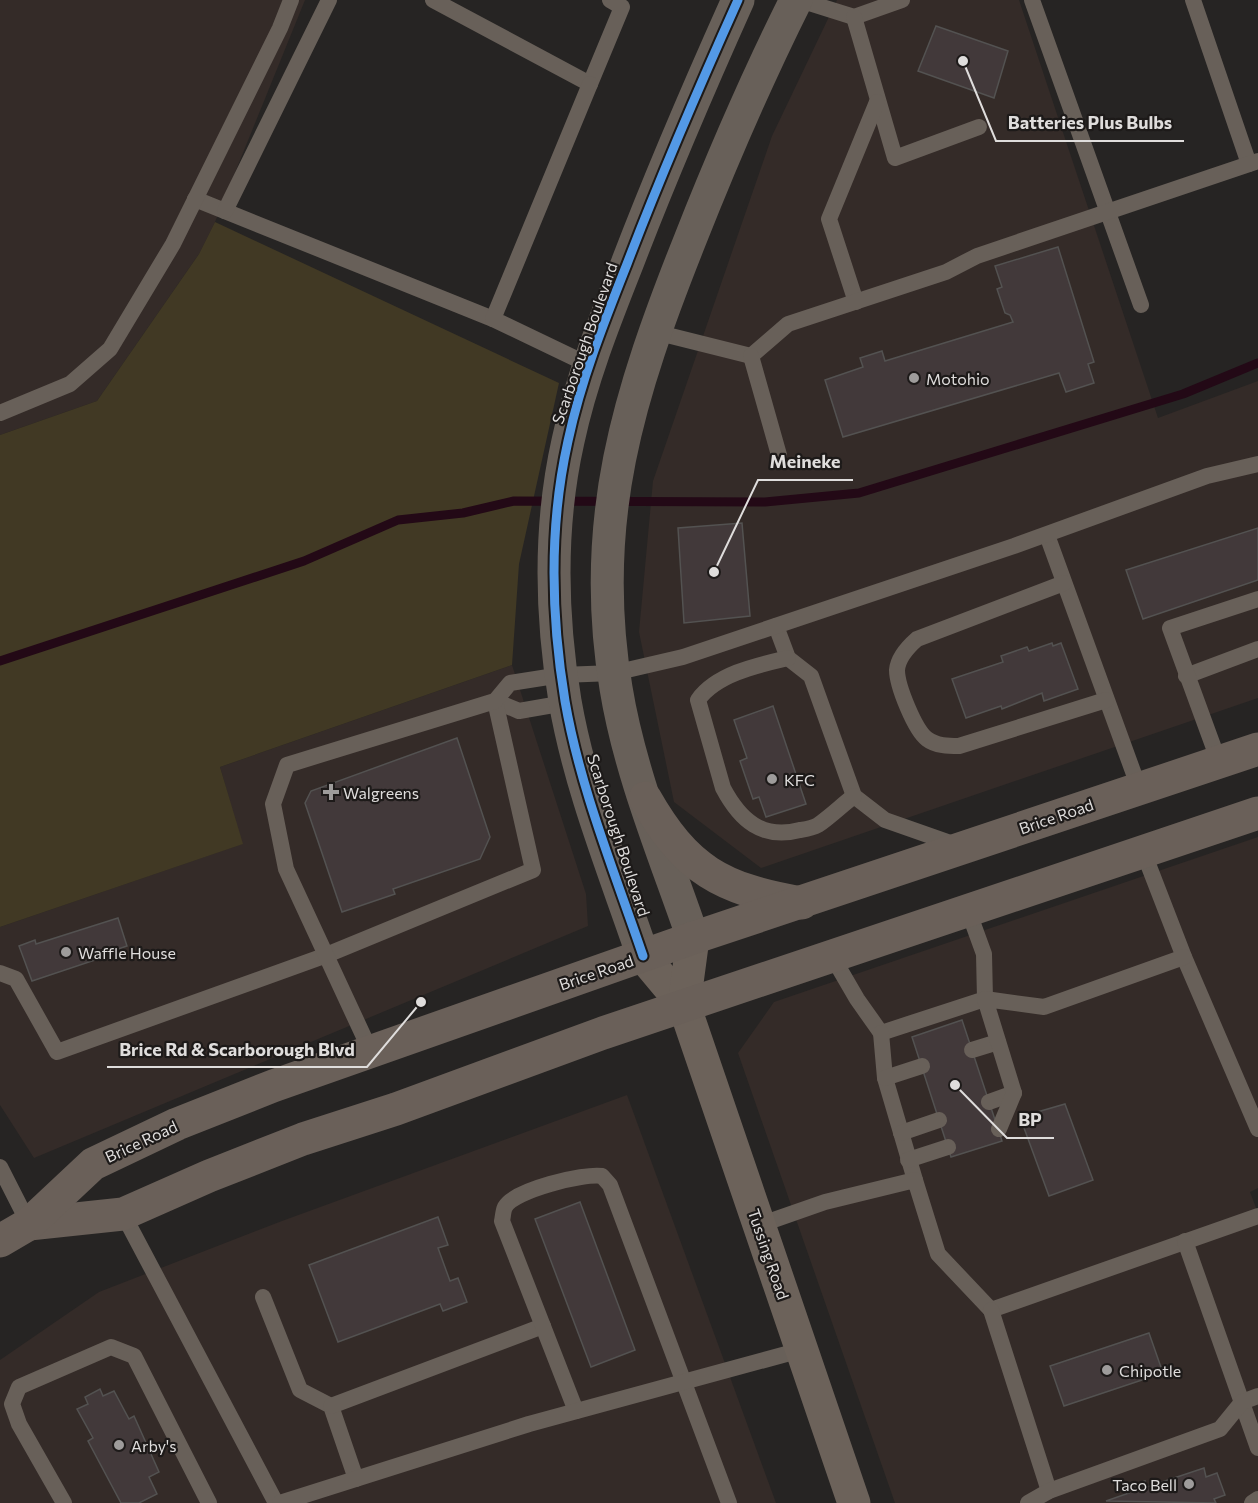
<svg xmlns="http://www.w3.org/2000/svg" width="1258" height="1503" viewBox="0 0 1258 1503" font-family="Commissioner,sans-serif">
<rect width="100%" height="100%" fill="#262423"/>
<g fill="#342b28">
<path d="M 0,0 L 305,0 L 215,222 L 199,254 L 97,401 L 0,435 Z"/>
<path d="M 837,0 L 1019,0 L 1158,418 L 1258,381 L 1258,698 L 761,868 L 674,802 L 639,632 L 653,481 L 772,136 Z"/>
<path d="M 512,665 L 586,894 L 588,926 L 34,1158 L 0,1105 L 0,927 L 242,844 L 220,767 Z"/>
<path d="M 1258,837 L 1258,1188 L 1250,1192 L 1258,1213 L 1258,1503 L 895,1503 L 738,1053 L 774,1002 Z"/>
<path d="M 627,1095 L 776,1503 L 0,1503 L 0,1360 L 99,1292 L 282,1221 Z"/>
</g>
<path fill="#413924" d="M 215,222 L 559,383 L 519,564 L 512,665 L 220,767 L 243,844 L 0,927 L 0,435 L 97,401 L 199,254 Z"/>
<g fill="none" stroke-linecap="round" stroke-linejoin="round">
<path stroke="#230916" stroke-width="9" d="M 0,661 L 304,561 L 398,520 L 463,513 L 514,501 L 765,502 L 859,493 L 1183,394 L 1258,363"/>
</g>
<g fill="#42393a" stroke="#535251" stroke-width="1.5">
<path d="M 936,26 L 1008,51 L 994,98 L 918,71 Z"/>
<path d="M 1058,247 L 1094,362 L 1088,364 L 1094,383 L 1066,392 L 1059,373 L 843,437 L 825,380 L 863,367 L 860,358 L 882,351 L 885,361 L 1013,322 L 1010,315 L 1005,313 L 997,289 L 1002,287 L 995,266 Z"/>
<path d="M 742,523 L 750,616 L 684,623 L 678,528 Z"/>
<path d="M 1258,528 L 1258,580 L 1143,619 L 1126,570 Z"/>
<path d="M 1052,643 L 1053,646 L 1061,643 L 1078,689 L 1044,701 L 1042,693 L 1002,709 L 1001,706 L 966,718 L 952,679 L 1003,662 L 1001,656 L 1027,647 L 1029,651 Z"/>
<path d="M 773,706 L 806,804 L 766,817 L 759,797 L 753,799 L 740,761 L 747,758 L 734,720 Z"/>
<path d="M 457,738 L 490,837 L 480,859 L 393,889 L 395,894 L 342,912 L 305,803 L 311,791 Z"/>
<path d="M 118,918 L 127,946 L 95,957 L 95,960 L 32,981 L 19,946 L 35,940 L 36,944 Z"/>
<path d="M 962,1020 L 1002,1141 L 951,1157 L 912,1037 Z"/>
<path d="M 1065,1104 L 1093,1180 L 1049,1196 L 1020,1117 Z"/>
<path d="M 580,1202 L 635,1350 L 591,1367 L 535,1219 Z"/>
<path d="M 438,1217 L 448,1245 L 438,1248 L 450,1281 L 458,1278 L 467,1302 L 443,1311 L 440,1304 L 338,1342 L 309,1265 Z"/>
<path d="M 1149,1333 L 1163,1373 L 1064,1406 L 1050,1366 Z"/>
<path d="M 100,1389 L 103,1396 L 114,1391 L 129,1419 L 134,1416 L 159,1472 L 149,1477 L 157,1494 L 139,1503 L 121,1503 L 88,1441 L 93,1438 L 77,1409 L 88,1404 L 85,1397 Z"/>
<path d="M 1204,1468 L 1206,1477 L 1217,1473 L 1225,1495 L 1214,1499 L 1216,1503 L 1106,1501 L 1129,1493 L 1128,1487 L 1145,1481 L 1147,1487 Z"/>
</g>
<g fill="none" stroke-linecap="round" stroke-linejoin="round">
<g stroke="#686059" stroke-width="16">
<path d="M 433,0 L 590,84 L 622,7 L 610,0"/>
<path d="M 800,0 L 854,17 L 902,0"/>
<path d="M 1032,0 L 1141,305"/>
<path d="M 1193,0 L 1249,164"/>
<path d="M 854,17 L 895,158 L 979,127"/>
<path d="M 195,199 L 493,319"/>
<path d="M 225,211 L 329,0"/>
<path d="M 856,302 L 829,219 L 877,102"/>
<path d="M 655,332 L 751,356 L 788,324 L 946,272 L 977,256 L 1258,161"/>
<path d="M 751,356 L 779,455"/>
<path d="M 589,365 L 493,319 L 590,84"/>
<path d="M 0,413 L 70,384 L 110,349 L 173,244 L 280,28 L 291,0"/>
<path d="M 1047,535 L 1139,788"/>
<path d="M 1064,583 L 917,639 C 909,646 898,658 897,670 C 897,686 915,730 927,739 C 936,746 949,746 959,746 L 1106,700"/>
<path d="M 776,626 L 788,658 L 811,676 L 854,796 L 885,820 L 959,846"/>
<path d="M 788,658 C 758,665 716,674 698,700 L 723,788 C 740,820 762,840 800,830 C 806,829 813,828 818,825 C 831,816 842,805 854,796"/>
<path d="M 1186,676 L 1258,649"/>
<path d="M 495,701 L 519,711 L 565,703"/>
<path d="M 1219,762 L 1170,628 L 1258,599"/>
<path d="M 1143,851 L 1184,957 L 1258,1129"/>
<path d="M 832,956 L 857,999 L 881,1033 L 985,999 L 984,954 L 968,910"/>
<path d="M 0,973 L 16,979 L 57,1052 L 324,956 L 533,870 L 495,701"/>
<path d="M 881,1033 L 885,1078 L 915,1180"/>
<path d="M 370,1050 L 286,869 L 273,804 L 287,765 L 495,701 L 510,683 L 561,675 L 614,673 L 683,657 L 1014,546 L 1207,476 L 1258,464"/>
<path d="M 972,1050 L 998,1042"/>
<path d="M 885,1078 L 922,1066"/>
<path d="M 989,1102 L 1014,1093"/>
<path d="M 999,1129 L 1014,1093 L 985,999 L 1044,1007 L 1184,957"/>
<path d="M 901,1133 L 939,1120"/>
<path d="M 908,1160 L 948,1147"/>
<path d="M 0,1167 L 29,1224"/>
<path d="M 123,1214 L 276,1503"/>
<path d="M 759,1225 L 825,1202 L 915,1180 L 938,1254 L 991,1310 L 1258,1216"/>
<path d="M 1185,1241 L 1258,1448"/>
<path d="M 263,1297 L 300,1390 L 331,1406 L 356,1479"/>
<path d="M 991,1310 L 1049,1491"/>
<path d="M 331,1406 L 543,1326"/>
<path d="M 576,1411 L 502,1221 C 503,1217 503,1211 505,1207 C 514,1190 584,1173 602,1176 L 610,1185 L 729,1503"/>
<path d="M 64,1503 L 19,1424 L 12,1404 L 19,1387 L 111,1347 L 134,1356 L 209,1503"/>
<path d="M 280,1503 L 529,1424 L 801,1350"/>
<path d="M 1028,1503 L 1049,1491 L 1220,1429 L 1242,1402 L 1258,1396"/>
<path d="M 1252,1503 L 1258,1499"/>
</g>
<g stroke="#686059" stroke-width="33">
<path d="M 693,938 C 665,856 630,774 616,688 C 588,521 629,393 690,240 C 722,159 757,78 796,0"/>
<path d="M 643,956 C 615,873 580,788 565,701 C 551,616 549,526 568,441 C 581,380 604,322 627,264 C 661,175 699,87 738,0"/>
</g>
<g stroke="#6c625a" stroke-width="33">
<path d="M 643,956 L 684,1005 L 854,1503"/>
<path d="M 684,1005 L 693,938"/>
</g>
<g stroke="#6a6059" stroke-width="33">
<path d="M 645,798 C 686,870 721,889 802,903"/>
<path d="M 29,1224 L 123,1214 L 209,1176 L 303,1139 L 396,1109 L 603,1033 L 1258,813"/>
<path d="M 0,1241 L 29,1224 L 93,1164 L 177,1124 L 273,1086 L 693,938 L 1258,749"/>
</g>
<g stroke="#1d1a19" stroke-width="13">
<path id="cycleway" d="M 643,956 C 615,873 580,788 565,701 C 551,616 549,526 568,441 C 581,380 604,322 627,264 C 661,175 699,87 738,0"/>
</g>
<use href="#cycleway" stroke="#5399e6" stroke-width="9"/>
</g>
<g fill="#9e9c9b" stroke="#1d1a19" stroke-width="2">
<circle cx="914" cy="378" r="6"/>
<circle cx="772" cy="779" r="6"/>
<path d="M328 783h6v6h6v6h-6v6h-6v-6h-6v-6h6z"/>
<circle cx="66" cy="952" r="6"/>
<circle cx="1107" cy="1370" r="6"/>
<circle cx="119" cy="1445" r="6"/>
<circle cx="1189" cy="1484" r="6"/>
</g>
<g text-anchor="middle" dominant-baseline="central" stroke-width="4.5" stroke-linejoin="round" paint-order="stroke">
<g font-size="16" fill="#dfdddc" stroke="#1d1a19">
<text transform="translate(584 343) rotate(-71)">Scarborough Boulevard</text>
<text transform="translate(1056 816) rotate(-19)">Brice Road</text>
<text transform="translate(619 835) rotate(72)">Scarborough Boulevard</text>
<text transform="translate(596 972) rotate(-19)">Brice Road</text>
<text transform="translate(141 1141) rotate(-25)">Brice Road</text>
<text transform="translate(769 1254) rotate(71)">Tussing Road</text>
</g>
<g font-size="16" fill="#dfdddc" stroke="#1d1a19" text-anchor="start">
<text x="926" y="378">Motohio</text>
<text x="784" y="779">KFC</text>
<text x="343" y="792">Walgreens</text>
<text x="78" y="952">Waffle House</text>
<text x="1119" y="1370">Chipotle</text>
<text x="131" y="1445">Arby's</text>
<text x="1177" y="1484" text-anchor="end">Taco Bell</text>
</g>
</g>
<path fill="none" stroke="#dfdddc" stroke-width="2" d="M963 61L996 141H1184M714 572L758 480H853M421 1002L367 1067H107M955 1085L1007 1138H1054"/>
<g fill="#dfdddc" stroke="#1d1a19" stroke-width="2">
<circle cx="963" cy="61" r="6"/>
<circle cx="714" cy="572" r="6"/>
<circle cx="421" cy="1002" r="6"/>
<circle cx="955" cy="1085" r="6"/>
</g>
<g font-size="18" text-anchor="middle" font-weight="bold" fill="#dfdddc" stroke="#1d1a19" stroke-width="4.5" stroke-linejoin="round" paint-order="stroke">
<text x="1090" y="129">Batteries Plus Bulbs</text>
<text x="805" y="468">Meineke</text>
<text x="237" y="1056">Brice Rd &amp; Scarborough Blvd</text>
<text x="1030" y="1126">BP</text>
</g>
</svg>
